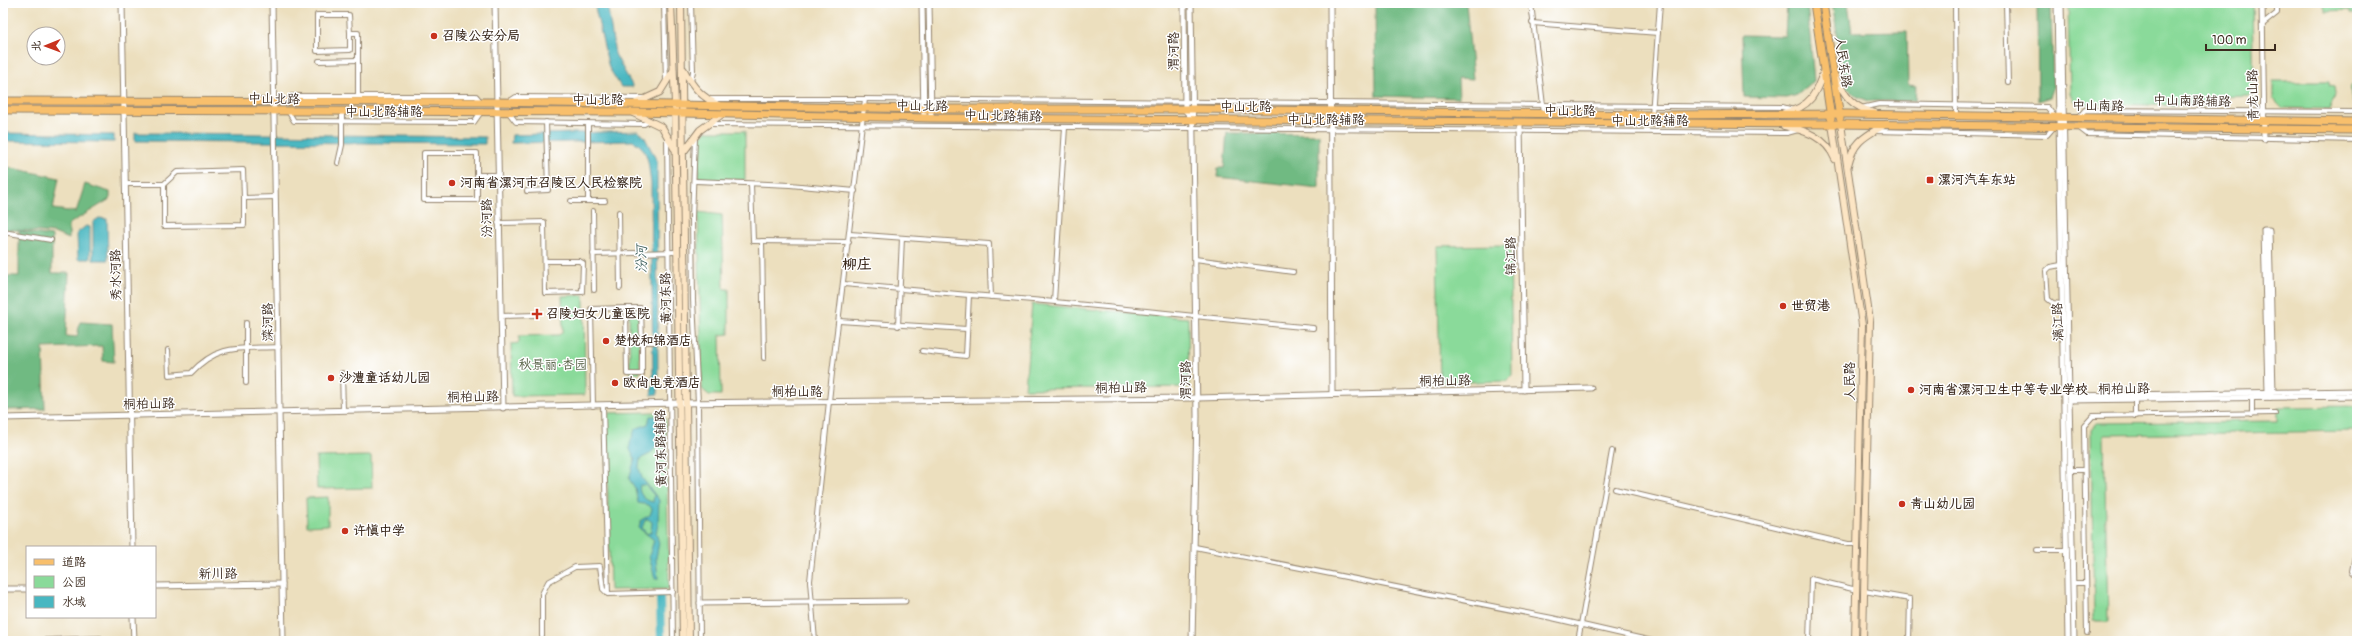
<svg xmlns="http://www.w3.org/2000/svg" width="2360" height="644" viewBox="0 0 2360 644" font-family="Pangolin,'LXGW WenKai TC',sans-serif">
<rect width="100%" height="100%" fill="#fff"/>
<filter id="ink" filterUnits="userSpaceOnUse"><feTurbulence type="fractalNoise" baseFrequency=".025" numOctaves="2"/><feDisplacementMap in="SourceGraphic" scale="8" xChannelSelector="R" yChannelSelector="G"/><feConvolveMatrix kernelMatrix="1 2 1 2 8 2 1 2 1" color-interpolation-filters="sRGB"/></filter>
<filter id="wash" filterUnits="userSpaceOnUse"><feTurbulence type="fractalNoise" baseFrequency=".012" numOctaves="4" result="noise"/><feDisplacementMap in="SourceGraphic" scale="16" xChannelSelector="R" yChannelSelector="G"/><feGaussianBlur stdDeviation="0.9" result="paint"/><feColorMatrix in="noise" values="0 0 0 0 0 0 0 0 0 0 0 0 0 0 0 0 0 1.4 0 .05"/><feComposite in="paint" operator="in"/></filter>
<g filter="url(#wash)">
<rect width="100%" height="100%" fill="#ecdfbe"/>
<g fill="#8ada9a" stroke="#62825c">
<path d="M 2102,3 L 2252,3 L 2254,96 L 2211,97 L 2211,106 L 2079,104 L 2073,100 L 2070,93 L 2068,5 Z"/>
<path d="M 2323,3 L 2357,3 L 2357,13 L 2350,13 L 2350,10 L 2326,11 Z"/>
<path d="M 2273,82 L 2329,82 L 2329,85 L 2335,86 L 2336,94 L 2329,109 L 2282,108 L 2273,99 Z"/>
<path d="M 2356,82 L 2357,82 L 2357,109 C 2353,106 2349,91 2351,86 L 2355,85 Z"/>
<path d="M 705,131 L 745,131 L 745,180 L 699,180 L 698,141 Z"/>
<path d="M 698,212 L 722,215 L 724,289 L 729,289 L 729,334 L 720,335 L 721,395 L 709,395 L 702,389 Z"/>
<path d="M 1510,245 L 1512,375 L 1506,381 L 1440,383 L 1437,246 Z"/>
<path d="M 584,295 L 585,395 L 512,396 L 511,344 L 519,343 L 519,336 L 559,335 L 563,331 L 562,296 Z"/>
<path d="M 1032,304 L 1188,318 L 1189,387 L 1025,389 Z"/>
<path d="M 639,309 L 640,373 L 630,373 L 629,310 Z"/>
<path d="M 2357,406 L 2357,431 L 2104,435 L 2108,622 L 2094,622 L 2091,429 L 2096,423 L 2278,421 L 2278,407 Z"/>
<path d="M 653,412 L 661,413 L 666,420 L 669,589 L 610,590 L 606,413 Z"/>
<path d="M 371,456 L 372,488 L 317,489 L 316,457 Z"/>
<path d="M 328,497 L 328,525 L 307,526 L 306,498 Z"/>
</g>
<g fill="#6fba82" stroke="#557250">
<path d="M 1375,3 L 1466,3 L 1473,79 L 1458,78 L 1459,98 L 1376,96 Z"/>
<path d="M 1787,3 L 1807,3 L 1814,81 L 1797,95 L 1787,98 L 1744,97 L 1742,35 L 1785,36 Z"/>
<path d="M 1832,3 L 1848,3 L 1852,32 L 1907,31 L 1908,85 L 1916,86 L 1915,101 L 1869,101 L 1856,96 L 1846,86 Z"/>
<path d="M 2037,3 L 2051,3 L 2053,89 L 2050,97 L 2038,101 Z"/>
<path d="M 1227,133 L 1319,134 L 1319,188 L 1217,177 L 1218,168 L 1224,168 Z"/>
<path d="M 3,166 L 59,178 L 53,209 L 76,212 L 85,184 L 110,192 L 110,199 L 69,224 L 69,239 L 54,233 L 3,229 Z"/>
<path d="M 19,231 L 52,236 L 52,273 L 69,273 L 66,336 L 77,337 L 80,322 L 112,324 L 114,362 L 103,361 L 102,346 L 43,348 L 45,409 L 3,410 L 3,257 L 4,276 L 19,276 Z"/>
</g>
<g fill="#48b7c1" stroke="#427070" fill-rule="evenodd">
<path d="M 594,3 L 607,3 L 615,54 L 633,87 L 621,87 L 609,68 Z"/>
<path d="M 638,131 L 644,136 L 657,161 L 658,394 L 651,395 L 653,383 L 651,183 C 648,166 650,149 633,141 L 511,143 L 512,135 Z"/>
<path d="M 3,133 L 114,135 L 114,142 L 3,141 Z"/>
<path d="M 135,133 C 252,133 369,136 485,137 L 485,144 L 135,141 Z"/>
<path d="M 99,218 L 107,219 L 108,260 L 93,260 L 93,222 Z"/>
<path d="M 86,226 L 90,227 L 90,259 L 78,259 L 77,233 Z"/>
<path d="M 650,416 L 657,416 L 657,446 L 650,454 L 640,459 L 639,468 L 642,478 L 659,500 L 658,525 L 656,533 L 659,543 L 656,558 L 658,579 L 655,579 L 649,556 L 654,540 L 639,528 L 641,520 L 650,515 L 652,509 L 649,505 L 638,503 L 635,488 L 629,479 L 635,458 C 625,446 632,441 635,429 L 648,424 ZM 640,485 L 645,485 L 654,495 L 653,502 C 645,501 637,493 640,485 ZM 648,519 L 652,522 L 651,532 L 647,534 L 642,528 L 645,520 Z"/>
</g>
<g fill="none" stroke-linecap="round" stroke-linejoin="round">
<path stroke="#48b7c1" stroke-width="8" d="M 660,597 L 661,641"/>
</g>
</g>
<g filter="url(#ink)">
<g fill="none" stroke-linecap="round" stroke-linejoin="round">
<g stroke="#94846e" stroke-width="6">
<g id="minor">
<path d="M 664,3 L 666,83"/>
<path d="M 1531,3 L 1544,114"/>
<path d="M 1955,3 L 1956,116"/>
<path d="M 2006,3 L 2008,82"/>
<path d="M 1532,23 L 1658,33"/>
<path d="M 2262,25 L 2277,13 L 2277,3"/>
<path d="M 350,33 L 350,50 L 317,51 L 317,15 L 349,15 L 350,33 L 358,33 L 358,95"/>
<path d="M 319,61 L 358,60"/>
<path d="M 691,82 L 693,71 L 691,3"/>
<path d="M 709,99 L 865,99 L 1782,107 L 1794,110"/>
<path d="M 510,101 L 516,97 L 646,98"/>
<path d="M 288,102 L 292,96 L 476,96 L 481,102"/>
<path d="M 1861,108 L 1879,104 L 2047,107 L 2055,117"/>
<path d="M 288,111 L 294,121 L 474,122 L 481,112"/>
<path d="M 509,113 L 516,122 L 644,124 L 650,121"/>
<path d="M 1652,115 L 1660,3"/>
<path d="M 2079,117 L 2085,110 L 2357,112"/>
<path d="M 588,123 L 588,201"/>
<path d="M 709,124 L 1787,133 L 1798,130"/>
<path d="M 2078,127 L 2087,134 L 2357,140"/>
<path d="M 1874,131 L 2047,135 L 2054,127"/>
<path d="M 667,136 L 673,641"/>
<path d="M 695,138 L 692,218 L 693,300 L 698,403 L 700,641"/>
<path d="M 338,163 L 342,145 L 342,111"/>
<path d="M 477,175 L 477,200 L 424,200 L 424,153 L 477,153 L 477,175 L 497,175"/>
<path d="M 695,181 L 790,185 L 855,191"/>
<path d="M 125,184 L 164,184"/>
<path d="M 751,184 L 753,241 L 849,242"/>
<path d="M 527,191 L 548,190 L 546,122"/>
<path d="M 244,198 L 244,225 L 164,226 L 164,184 L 177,172 L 243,170 L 244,198 L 275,197"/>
<path d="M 571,201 L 605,201"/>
<path d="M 593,211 L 594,290"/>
<path d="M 619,212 L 620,288"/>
<path d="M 498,223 L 544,222 L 545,293 L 582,292 L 583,263 L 579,261 L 545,261"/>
<path d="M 3,232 L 51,240"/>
<path d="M 850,234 L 989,244 L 991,297"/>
<path d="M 762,241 L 764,358"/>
<path d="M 593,254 L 676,252"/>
<path d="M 1195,259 L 1293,272"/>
<path d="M 2061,265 L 2050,267 L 2046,271 L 2048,299 L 2053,303 L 2062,304"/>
<path d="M 844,284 L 969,295"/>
<path d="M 1054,301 L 1065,127"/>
<path d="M 501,316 L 536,315"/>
<path d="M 839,321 L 967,329"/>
<path d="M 246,323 L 246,383"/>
<path d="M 898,326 L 902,238"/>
<path d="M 642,342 L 642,374 L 627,374 L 626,308 L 641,308 L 642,342 L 678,342"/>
<path d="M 168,350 L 169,375 L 191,373 C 219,343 241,349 279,347"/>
<path d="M 922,351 L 966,356 L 969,295 C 1084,303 1198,317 1313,328"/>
<path d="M 342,373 L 343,410"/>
<path d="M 2252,398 L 2252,414"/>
<path d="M 2135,400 L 2135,416"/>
<path d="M 593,406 L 591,309 L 626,308"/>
<path d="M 603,406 L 608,594 L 673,592"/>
<path d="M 2072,470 L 2084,470"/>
<path d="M 1615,489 L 1848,544 L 1858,544"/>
<path d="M 2357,546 L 2352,571 L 2357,576"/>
<path d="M 1195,547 L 1552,618 L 1652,641"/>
<path d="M 2037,550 L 2067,550"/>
<path d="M 2074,583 L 2086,583"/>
<path d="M 1864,591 L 1910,599 L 1909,641"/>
<path d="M 2087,633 L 2084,426 L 2093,416 L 2275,413"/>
<path d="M 542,636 L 542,594 L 548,582 L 575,567 L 600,566 L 603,589 L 608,594"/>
<path d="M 27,641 L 100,638 L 100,641"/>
<path d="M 815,641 L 810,581 L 832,373 L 865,99"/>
<path d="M 1578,641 L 1612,451"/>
<path d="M 1809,641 L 1811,579 L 1857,590"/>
</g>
</g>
<g stroke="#94846e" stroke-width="7">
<g id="tertiary">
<path d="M 122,3 L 132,547"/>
<path d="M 272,3 L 283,641"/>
<path d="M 495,3 L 503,408"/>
<path d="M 922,3 L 924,118"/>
<path d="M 929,3 L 931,118"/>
<path d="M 1184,3 L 1185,110 L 1193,119"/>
<path d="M 1191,3 L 1197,416 L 1192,641"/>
<path d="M 1330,3 L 1332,394"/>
<path d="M 2057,3 L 2068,641"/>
<path d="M 2061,3 L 2074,641"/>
<path d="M 2262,3 L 2264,139"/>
<path d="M 1520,123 L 1524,390"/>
<path d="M 2264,230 L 2269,230 L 2273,392 L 2270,397 L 2268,392 Z"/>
<path d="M 2069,396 L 2357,391"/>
<path d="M 2069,400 L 2357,396"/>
<path d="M 3,418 L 678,403 L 1197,398 L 1591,388"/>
<path d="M 155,586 L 282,584"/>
<path d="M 3,589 L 27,589"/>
<path d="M 700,603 L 905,601"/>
<path d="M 133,617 L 134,641"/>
</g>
</g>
<g stroke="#94846e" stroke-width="8">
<g id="secondary">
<path d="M 671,3 L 675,105 L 683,641"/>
<path d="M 681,3 L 689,641"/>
<path d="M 684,70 C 693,88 702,97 720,106"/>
<path d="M 1835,76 C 1845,97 1852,107 1875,113"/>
<path d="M 636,103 L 660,92 L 673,71"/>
<path d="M 633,113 L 662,127 L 674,148"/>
<path d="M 1784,113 C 1811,107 1816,94 1824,70"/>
<path d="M 1832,124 L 1862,325 L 1855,641"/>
<path d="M 1841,124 L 1870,321 L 1863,641"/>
<path d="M 1784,126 C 1805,130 1826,137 1835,159"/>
<path d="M 685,150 L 700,130 L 721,115"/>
<path d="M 1848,165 C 1854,140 1866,136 1886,124"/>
</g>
</g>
<g stroke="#94846e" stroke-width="9">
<g id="primary">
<path d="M 1814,3 L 1831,118"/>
<path d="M 1823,3 L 1840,118"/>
<path d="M 3,101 L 495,102 L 931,109 L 1193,109 L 1652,115 L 1847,114 L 2357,122"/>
<path d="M 3,110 L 631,112 L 931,118 L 1832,124 L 2357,130"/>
</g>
</g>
<use href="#minor" stroke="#fff" stroke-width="4"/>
<use href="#tertiary" stroke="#fff" stroke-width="5"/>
<use href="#secondary" stroke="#fce5c4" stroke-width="6"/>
<use href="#primary" stroke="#f8bf6c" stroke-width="7"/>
</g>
</g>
<g fill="#c8321e" stroke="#fff" stroke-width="1.5">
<circle cx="434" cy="36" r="4"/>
<rect x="1926" y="176" width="8" height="8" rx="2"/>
<circle cx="452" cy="183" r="4"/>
<circle cx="1783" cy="306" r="4"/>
<path d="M535 308h4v4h4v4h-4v4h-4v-4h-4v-4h4z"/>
<circle cx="606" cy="341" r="4"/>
<circle cx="331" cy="378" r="4"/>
<circle cx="615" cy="383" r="4"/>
<circle cx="1911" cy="390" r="4"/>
<circle cx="1902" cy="504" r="4"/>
<circle cx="345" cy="531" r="4"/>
</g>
<g text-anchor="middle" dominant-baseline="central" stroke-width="3" stroke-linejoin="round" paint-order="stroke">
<g font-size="13" font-weight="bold" fill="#3b2a1e" stroke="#fff" text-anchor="start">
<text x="442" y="36">召陵公安分局</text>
<text x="1938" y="180">漯河汽车东站</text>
<text x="460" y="183">河南省漯河市召陵区人民检察院</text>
<text x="1791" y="306">世贸港</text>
<text x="546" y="314">召陵妇女儿童医院</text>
<text x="614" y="341">楚悦和锦酒店</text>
<text x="339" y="378">沙澧童话幼儿园</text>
<text x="623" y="383">欧尚电竞酒店</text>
<text x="1919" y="390">河南省漯河卫生中等专业学校</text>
<text x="1910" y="504">青山幼儿园</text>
<text x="353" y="531">许慎中学</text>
</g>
<g font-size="13" fill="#3b2a1e" stroke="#fff">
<text transform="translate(1174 51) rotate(-90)">渭河路</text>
<text transform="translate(1843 62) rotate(81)">人民东路</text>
<text transform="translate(2253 95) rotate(-91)">青龙山路</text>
<text transform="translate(274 99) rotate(1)">中山北路</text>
<text x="598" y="100">中山北路</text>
<text transform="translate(2192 101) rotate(1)">中山南路辅路</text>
<text transform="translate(922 106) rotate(1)">中山北路</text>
<text transform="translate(2098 106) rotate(1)">中山南路</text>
<text x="1246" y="107">中山北路</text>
<text x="1570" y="111">中山北路</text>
<text x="384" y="112">中山北路辅路</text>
<text transform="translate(1003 116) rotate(1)">中山北路辅路</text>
<text x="1326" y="120">中山北路辅路</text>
<text x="1650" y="121">中山北路辅路</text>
<text transform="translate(487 218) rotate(-91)">汾河路</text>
<text transform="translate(1511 256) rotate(-91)">锦江路</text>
<text transform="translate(116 275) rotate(-91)">秀水河路</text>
<text transform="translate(666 298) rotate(-91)">黄河东路</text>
<text transform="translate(268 322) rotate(-91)">滦河路</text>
<text transform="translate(2058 322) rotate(-92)">漓江路</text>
<text transform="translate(1186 380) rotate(-91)">渭河路</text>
<text transform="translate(1445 381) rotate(-1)">桐柏山路</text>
<text transform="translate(1850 381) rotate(-90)">人民路</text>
<text transform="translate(1121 388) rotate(-1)">桐柏山路</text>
<text transform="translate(2124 389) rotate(-1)">桐柏山路</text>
<text x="797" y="392">桐柏山路</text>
<text transform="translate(473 397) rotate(-1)">桐柏山路</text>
<text transform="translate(149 404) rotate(-1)">桐柏山路</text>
<text transform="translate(661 448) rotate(-91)">黄河东路辅路</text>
<text transform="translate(218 574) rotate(-1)">新川路</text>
</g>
<g font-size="13" fill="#535f43" stroke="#fff">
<text x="553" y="365">秋景丽·杏园</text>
</g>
<g font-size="14" font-style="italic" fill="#40625f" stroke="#fff">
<text transform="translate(641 259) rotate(-90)">汾河</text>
</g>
<g font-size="15" font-weight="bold" fill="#3b2a1e" stroke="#fff">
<text x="857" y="264">柳庄</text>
</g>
</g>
<rect width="2360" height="644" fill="none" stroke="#fff" stroke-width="16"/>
<rect x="26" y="546" width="130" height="72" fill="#ffffff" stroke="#b1aaa5"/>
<rect x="34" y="559" width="20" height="6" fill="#f8bf6c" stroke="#b1aaa5"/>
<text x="62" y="566" font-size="12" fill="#3b2a1e">道路</text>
<rect x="34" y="576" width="20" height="12" fill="#8ada9a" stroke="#b1aaa5"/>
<text x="62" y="586" font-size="12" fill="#3b2a1e">公园</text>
<rect x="34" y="596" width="20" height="12" fill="#48b7c1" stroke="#b1aaa5"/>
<text x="62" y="606" font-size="12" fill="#3b2a1e">水域</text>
<g transform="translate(46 46) rotate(269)"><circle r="19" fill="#ffffff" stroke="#b1aaa5"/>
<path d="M0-3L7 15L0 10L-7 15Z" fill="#c8321e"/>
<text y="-6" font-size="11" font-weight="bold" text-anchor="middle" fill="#3b2a1e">北</text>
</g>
<path d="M2206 44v6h69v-6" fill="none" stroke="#3b2a1e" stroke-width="2"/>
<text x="2212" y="44" font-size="12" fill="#3b2a1e" stroke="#ffffff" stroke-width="3" paint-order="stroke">100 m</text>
</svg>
